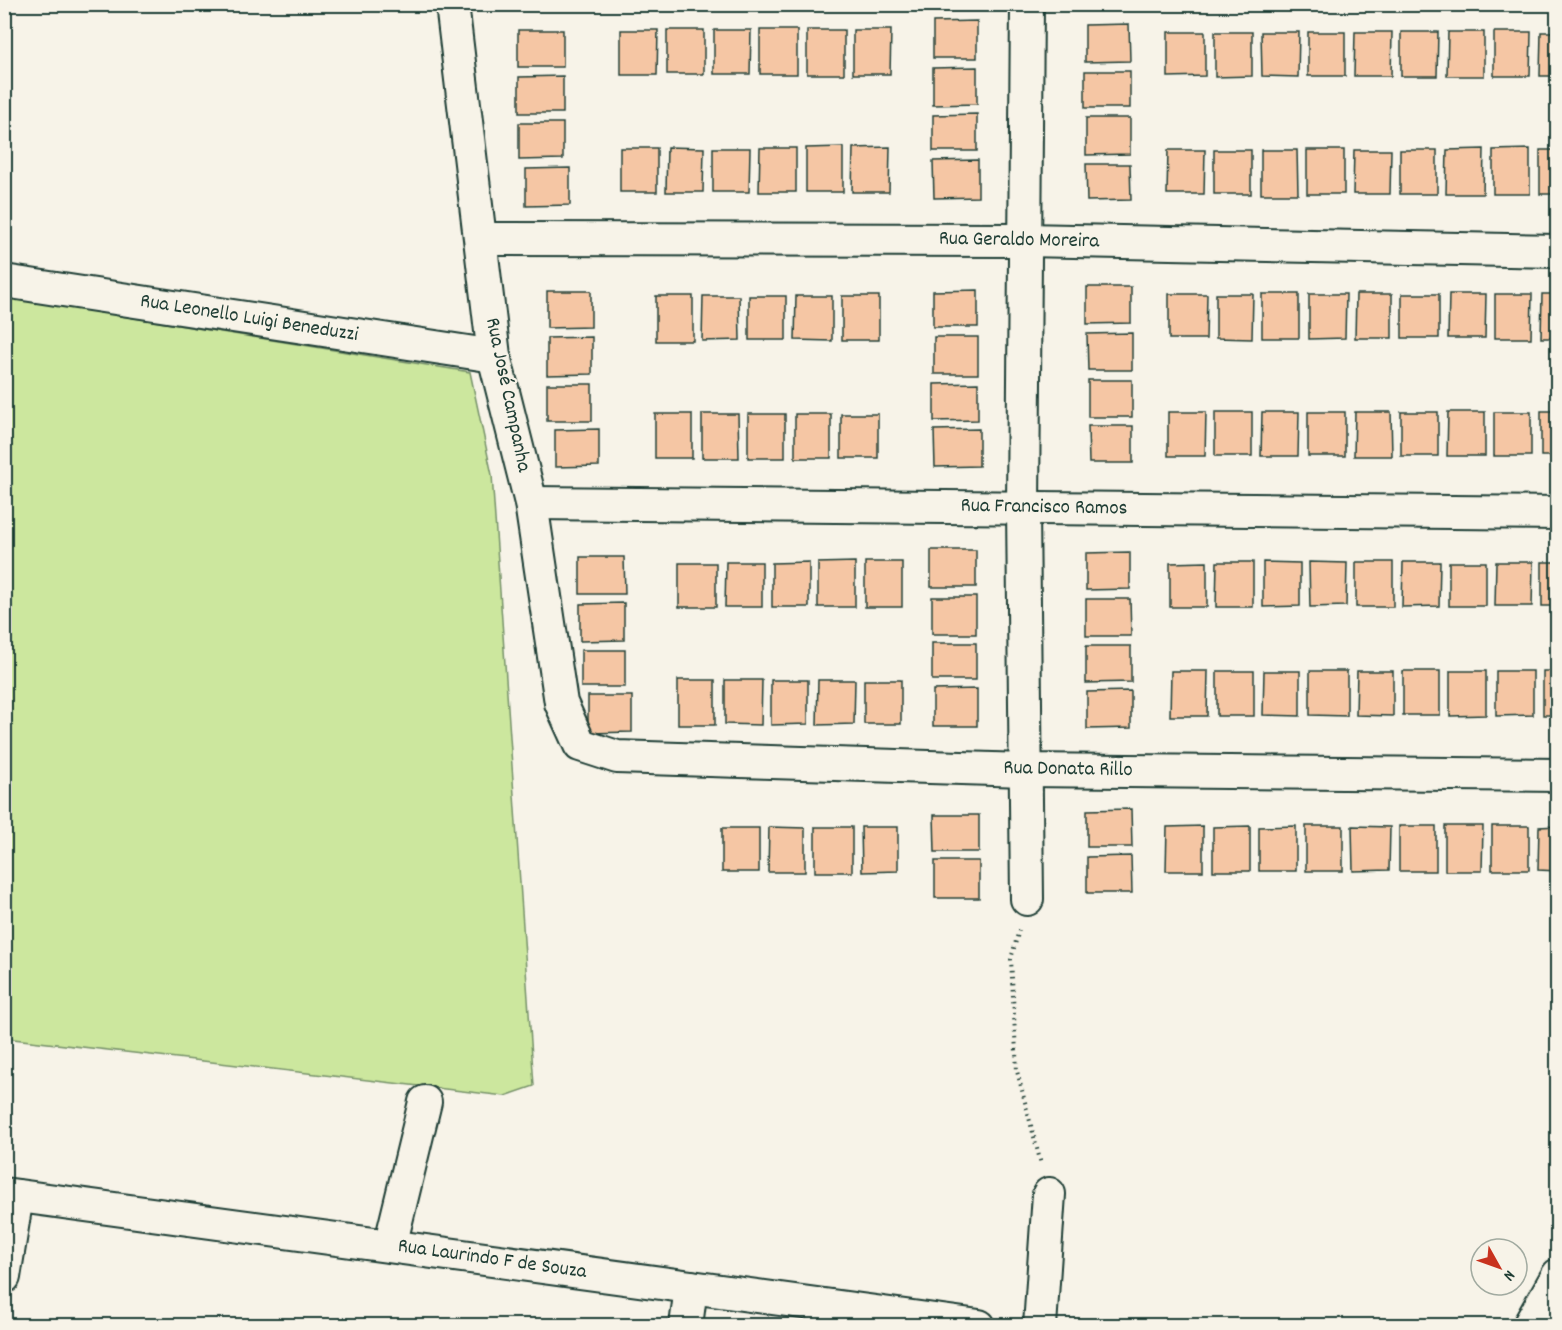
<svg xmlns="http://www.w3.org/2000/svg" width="1562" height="1330" viewBox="0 0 1562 1330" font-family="Dekko,sans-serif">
<rect width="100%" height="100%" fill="#f7f3e8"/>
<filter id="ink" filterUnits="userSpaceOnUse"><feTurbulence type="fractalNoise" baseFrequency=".0167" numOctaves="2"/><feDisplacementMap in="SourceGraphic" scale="12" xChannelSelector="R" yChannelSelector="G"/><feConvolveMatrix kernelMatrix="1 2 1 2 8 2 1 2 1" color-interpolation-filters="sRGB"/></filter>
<g filter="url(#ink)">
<path fill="#cce79e" stroke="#769269" stroke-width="1.5" d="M 4,297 L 470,372 L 492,475 L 534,1086 L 505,1096 L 5,1038 Z"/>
<g fill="#f5c6a4" stroke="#1f3d34" stroke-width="1.5">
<path d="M 977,21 L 977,58 L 933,58 L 933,22 Z"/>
<path d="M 1129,24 L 1130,61 L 1085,62 L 1085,25 Z"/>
<rect x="518" y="30" width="45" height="37"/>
<path d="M 621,30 L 658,30 L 657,75 L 621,75 Z"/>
<rect x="667" y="30" width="37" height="44"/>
<path d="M 714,30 L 751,30 L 750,74 L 714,74 Z"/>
<rect x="760" y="30" width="37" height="44"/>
<rect x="807" y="30" width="37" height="44"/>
<path d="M 853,30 L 891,30 L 890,74 L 853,74 Z"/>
<path d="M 1168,32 L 1205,32 L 1205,76 L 1168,77 Z"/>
<path d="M 1215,32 L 1252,32 L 1252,76 L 1215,77 Z"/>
<path d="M 1261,32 L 1299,32 L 1298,77 L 1262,76 Z"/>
<rect x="1308" y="32" width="37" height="44"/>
<path d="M 1355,32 L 1392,32 L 1391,76 L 1354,76 Z"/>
<path d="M 1401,32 L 1438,32 L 1437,76 L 1401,76 Z"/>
<path d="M 1448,32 L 1484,32 L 1484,76 L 1447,76 Z"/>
<path d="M 1494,32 L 1531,32 L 1530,76 L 1494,76 Z"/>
<path d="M 1541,32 L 1558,32 L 1558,76 L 1540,76 Z"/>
<path d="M 977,67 L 977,104 L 933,105 L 933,68 Z"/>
<rect x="1085" y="71" width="45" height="37"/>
<path d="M 563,76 L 563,113 L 519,113 L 519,77 Z"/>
<path d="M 977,114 L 977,151 L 933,151 L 933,115 Z"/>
<path d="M 1086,118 L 1130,118 L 1130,154 L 1086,155 Z"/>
<path d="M 519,123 L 563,123 L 563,159 L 519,160 Z"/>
<path d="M 667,147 L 704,148 L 703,192 L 666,192 Z"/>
<path d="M 843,147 L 843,192 L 806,192 L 806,148 Z"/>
<path d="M 890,147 L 889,192 L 852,192 L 853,148 Z"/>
<rect x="620" y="148" width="37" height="44"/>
<path d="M 713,148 L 750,148 L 749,192 L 713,192 Z"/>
<path d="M 760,148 L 796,148 L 796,192 L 759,192 Z"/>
<path d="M 1484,149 L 1483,194 L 1446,194 L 1447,150 Z"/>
<path d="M 1530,149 L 1530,194 L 1493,194 L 1493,150 Z"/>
<path d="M 1168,150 L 1205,150 L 1204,194 L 1167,194 Z"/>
<rect x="1214" y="150" width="37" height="44"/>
<path d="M 1261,150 L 1297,150 L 1298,194 L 1261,194 Z"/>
<rect x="1307" y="150" width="37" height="44"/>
<path d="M 1354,150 L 1391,150 L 1390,194 L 1353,194 Z"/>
<rect x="1400" y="150" width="37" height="44"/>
<rect x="1540" y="150" width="18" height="44"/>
<path d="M 978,160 L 978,197 L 934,198 L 933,161 Z"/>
<path d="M 1086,164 L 1130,164 L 1131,200 L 1087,201 Z"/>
<path d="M 570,168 L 570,205 L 526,206 L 526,169 Z"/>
<path d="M 1087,287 L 1131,287 L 1131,323 L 1087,324 Z"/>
<path d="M 978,290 L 978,327 L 933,327 L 933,291 Z"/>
<path d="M 547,291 L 591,291 L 591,327 L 547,328 Z"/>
<path d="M 1169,294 L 1207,294 L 1206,339 L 1169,339 Z"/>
<path d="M 1216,294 L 1253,294 L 1252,339 L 1216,338 Z"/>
<rect x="1262" y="294" width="37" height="44"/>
<path d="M 1309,294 L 1346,294 L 1345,338 L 1309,339 Z"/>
<path d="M 1356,294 L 1392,294 L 1392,338 L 1355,338 Z"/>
<rect x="1402" y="294" width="37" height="44"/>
<path d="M 1449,294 L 1486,294 L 1485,338 L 1448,338 Z"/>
<path d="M 1495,294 L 1532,294 L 1531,338 L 1495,338 Z"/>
<path d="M 1542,294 L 1558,294 L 1558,338 L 1541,338 Z"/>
<rect x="656" y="296" width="37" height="45"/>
<path d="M 703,296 L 739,296 L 740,340 L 702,341 Z"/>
<rect x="749" y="296" width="37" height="44"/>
<path d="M 796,296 L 832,296 L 832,341 L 795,340 Z"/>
<rect x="842" y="296" width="37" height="44"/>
<path d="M 1132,333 L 1132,370 L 1088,370 L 1087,334 Z"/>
<path d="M 592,337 L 592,374 L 547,375 L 547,338 Z"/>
<rect x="934" y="337" width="44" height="37"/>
<rect x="1088" y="380" width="44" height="37"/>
<path d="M 978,383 L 978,420 L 934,421 L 934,384 Z"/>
<rect x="547" y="384" width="45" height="37"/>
<rect x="1541" y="411" width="17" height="45"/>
<path d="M 1168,412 L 1206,412 L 1205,456 L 1168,456 Z"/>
<rect x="1215" y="412" width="37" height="44"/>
<path d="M 1262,412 L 1299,412 L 1298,456 L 1261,456 Z"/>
<rect x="1308" y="412" width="37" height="44"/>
<path d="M 1355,412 L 1391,412 L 1392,456 L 1354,456 Z"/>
<rect x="1401" y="412" width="37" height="44"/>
<path d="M 1448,412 L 1485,412 L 1485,456 L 1447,456 Z"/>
<rect x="1494" y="412" width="37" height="44"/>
<rect x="655" y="414" width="37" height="44"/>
<path d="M 702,414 L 738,414 L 739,458 L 702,458 Z"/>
<rect x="748" y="414" width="37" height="44"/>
<rect x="795" y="414" width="36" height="44"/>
<rect x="841" y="414" width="37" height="44"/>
<path d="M 1088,426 L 1133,426 L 1133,463 L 1089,463 Z"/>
<path d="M 599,429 L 599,466 L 555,467 L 555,430 Z"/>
<path d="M 979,429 L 979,466 L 935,467 L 934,430 Z"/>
<rect x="931" y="550" width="45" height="37"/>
<path d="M 1130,552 L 1130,589 L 1086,590 L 1086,553 Z"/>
<path d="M 580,557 L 624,557 L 625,594 L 580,594 Z"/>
<path d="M 726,562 L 762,562 L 762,607 L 725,607 Z"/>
<path d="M 809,562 L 809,607 L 772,607 L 772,563 Z"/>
<path d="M 855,562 L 855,607 L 818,607 L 818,563 Z"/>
<rect x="865" y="562" width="37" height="45"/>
<path d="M 1207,562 L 1207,607 L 1170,607 L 1170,563 Z"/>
<path d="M 1217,562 L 1253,562 L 1253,607 L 1216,607 Z"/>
<path d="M 1263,562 L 1300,563 L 1300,606 L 1263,607 Z"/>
<path d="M 1309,562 L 1347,563 L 1346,606 L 1310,607 Z"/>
<rect x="1356" y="562" width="37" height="45"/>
<path d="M 1403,562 L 1440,562 L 1439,606 L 1402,607 Z"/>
<rect x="1449" y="562" width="37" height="44"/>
<path d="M 1496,562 L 1533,562 L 1532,606 L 1495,606 Z"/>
<rect x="1542" y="562" width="16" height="44"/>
<rect x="679" y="563" width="37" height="44"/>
<rect x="932" y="597" width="44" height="37"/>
<path d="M 1086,599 L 1130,599 L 1131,636 L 1086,636 Z"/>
<path d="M 624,603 L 624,640 L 580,641 L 580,604 Z"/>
<rect x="932" y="643" width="44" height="37"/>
<path d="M 1086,646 L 1131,646 L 1131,682 L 1086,683 Z"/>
<rect x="581" y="650" width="44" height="37"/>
<path d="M 1171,671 L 1208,671 L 1207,716 L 1170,716 Z"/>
<rect x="1217" y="671" width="37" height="45"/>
<path d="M 1264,671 L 1300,671 L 1300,716 L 1263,715 Z"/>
<path d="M 1310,671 L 1347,671 L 1347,716 L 1310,715 Z"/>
<path d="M 1357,671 L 1393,671 L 1393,716 L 1356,715 Z"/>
<rect x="1403" y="671" width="37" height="44"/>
<path d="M 1450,671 L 1486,671 L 1486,715 L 1450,716 Z"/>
<path d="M 1496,671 L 1533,671 L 1533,715 L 1496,716 Z"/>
<rect x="1543" y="671" width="15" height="44"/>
<rect x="678" y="680" width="37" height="45"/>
<path d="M 725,680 L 762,680 L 761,725 L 725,724 Z"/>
<path d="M 771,680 L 808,680 L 808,724 L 771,725 Z"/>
<path d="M 818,680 L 855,680 L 854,724 L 817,725 Z"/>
<rect x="864" y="680" width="37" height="44"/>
<path d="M 977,689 L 977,726 L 933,726 L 933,690 Z"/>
<path d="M 1131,691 L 1131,728 L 1087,729 L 1087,692 Z"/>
<path d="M 588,696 L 632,696 L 632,732 L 588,733 Z"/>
<path d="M 1131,809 L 1132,847 L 1087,847 L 1087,810 Z"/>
<path d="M 934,815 L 979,815 L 979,852 L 935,852 Z"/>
<path d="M 1203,826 L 1203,871 L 1166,871 L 1167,827 Z"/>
<path d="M 1250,826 L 1250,871 L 1213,871 L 1213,827 Z"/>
<path d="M 1296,826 L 1296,871 L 1259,871 L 1259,827 Z"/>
<rect x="1306" y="826" width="37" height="45"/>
<path d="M 1352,826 L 1390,827 L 1389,870 L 1353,871 Z"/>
<rect x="1399" y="826" width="37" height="45"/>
<path d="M 1445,826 L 1483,826 L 1482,871 L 1445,871 Z"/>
<rect x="1492" y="826" width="37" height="44"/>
<path d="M 1558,826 L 1558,871 L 1538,870 L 1539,827 Z"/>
<path d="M 769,827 L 805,828 L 805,872 L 768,872 Z"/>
<rect x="815" y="827" width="37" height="45"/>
<path d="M 861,827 L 898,827 L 898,871 L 862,872 Z"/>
<rect x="722" y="828" width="37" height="44"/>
<path d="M 1131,856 L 1132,893 L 1087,893 L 1087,857 Z"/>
<rect x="935" y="861" width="44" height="37"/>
</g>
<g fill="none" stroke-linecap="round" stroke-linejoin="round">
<g stroke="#1f3d34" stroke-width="36">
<g id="minor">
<path d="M 452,4 L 494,356 L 531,503 L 561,703 L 580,745 L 617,757 L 1025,770 L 1558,775"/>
<path d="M 1027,4 L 1023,508 L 1027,899"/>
<path d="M 481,239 L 1025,240 L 1558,251"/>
<path d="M 4,281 L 494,356"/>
<path d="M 531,503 L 1558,513"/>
<path d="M 4,1194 L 979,1326"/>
<path d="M 390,1246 L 425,1102"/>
<path d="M 4,1277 L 17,1196"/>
<path d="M 686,1326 L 691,1287"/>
<path d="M 1040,1326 L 1049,1194"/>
<path d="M 1529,1326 L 1558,1275"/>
</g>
</g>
<path stroke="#1f3d34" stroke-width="4" stroke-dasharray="1.5 4.5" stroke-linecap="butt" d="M 1019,930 L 1011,959 L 1017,1071 L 1041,1164"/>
<use href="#minor" stroke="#f7f3e8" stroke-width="32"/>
</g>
</g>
<g text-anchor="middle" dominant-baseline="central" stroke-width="4.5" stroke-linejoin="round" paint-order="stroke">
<g font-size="21" fill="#1f3d34" stroke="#f7f3e8">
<text transform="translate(1019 241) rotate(1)">Rua Geraldo Moreira</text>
<text transform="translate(249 319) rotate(9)">Rua Leonello Luigi Beneduzzi</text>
<text transform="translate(507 395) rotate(78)">Rua José Campanha</text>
<text transform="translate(1044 508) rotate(1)">Rua Francisco Ramos</text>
<text transform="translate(1068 770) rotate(1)">Rua Donata Rillo</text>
<text transform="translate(492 1260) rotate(8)">Rua Laurindo F de Souza</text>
</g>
</g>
<rect width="1562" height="1330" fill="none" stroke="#f7f3e8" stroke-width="24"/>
<rect x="12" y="12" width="1538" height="1306" fill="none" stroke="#1f3d34" stroke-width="2" filter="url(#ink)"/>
<g transform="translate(1499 1267) rotate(130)"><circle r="28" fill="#f7f3e8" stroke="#a1aaa0" stroke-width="1.5"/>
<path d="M0-4.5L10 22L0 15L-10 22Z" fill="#c8321e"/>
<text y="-9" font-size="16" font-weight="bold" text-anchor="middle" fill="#1f3d34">N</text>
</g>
</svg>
